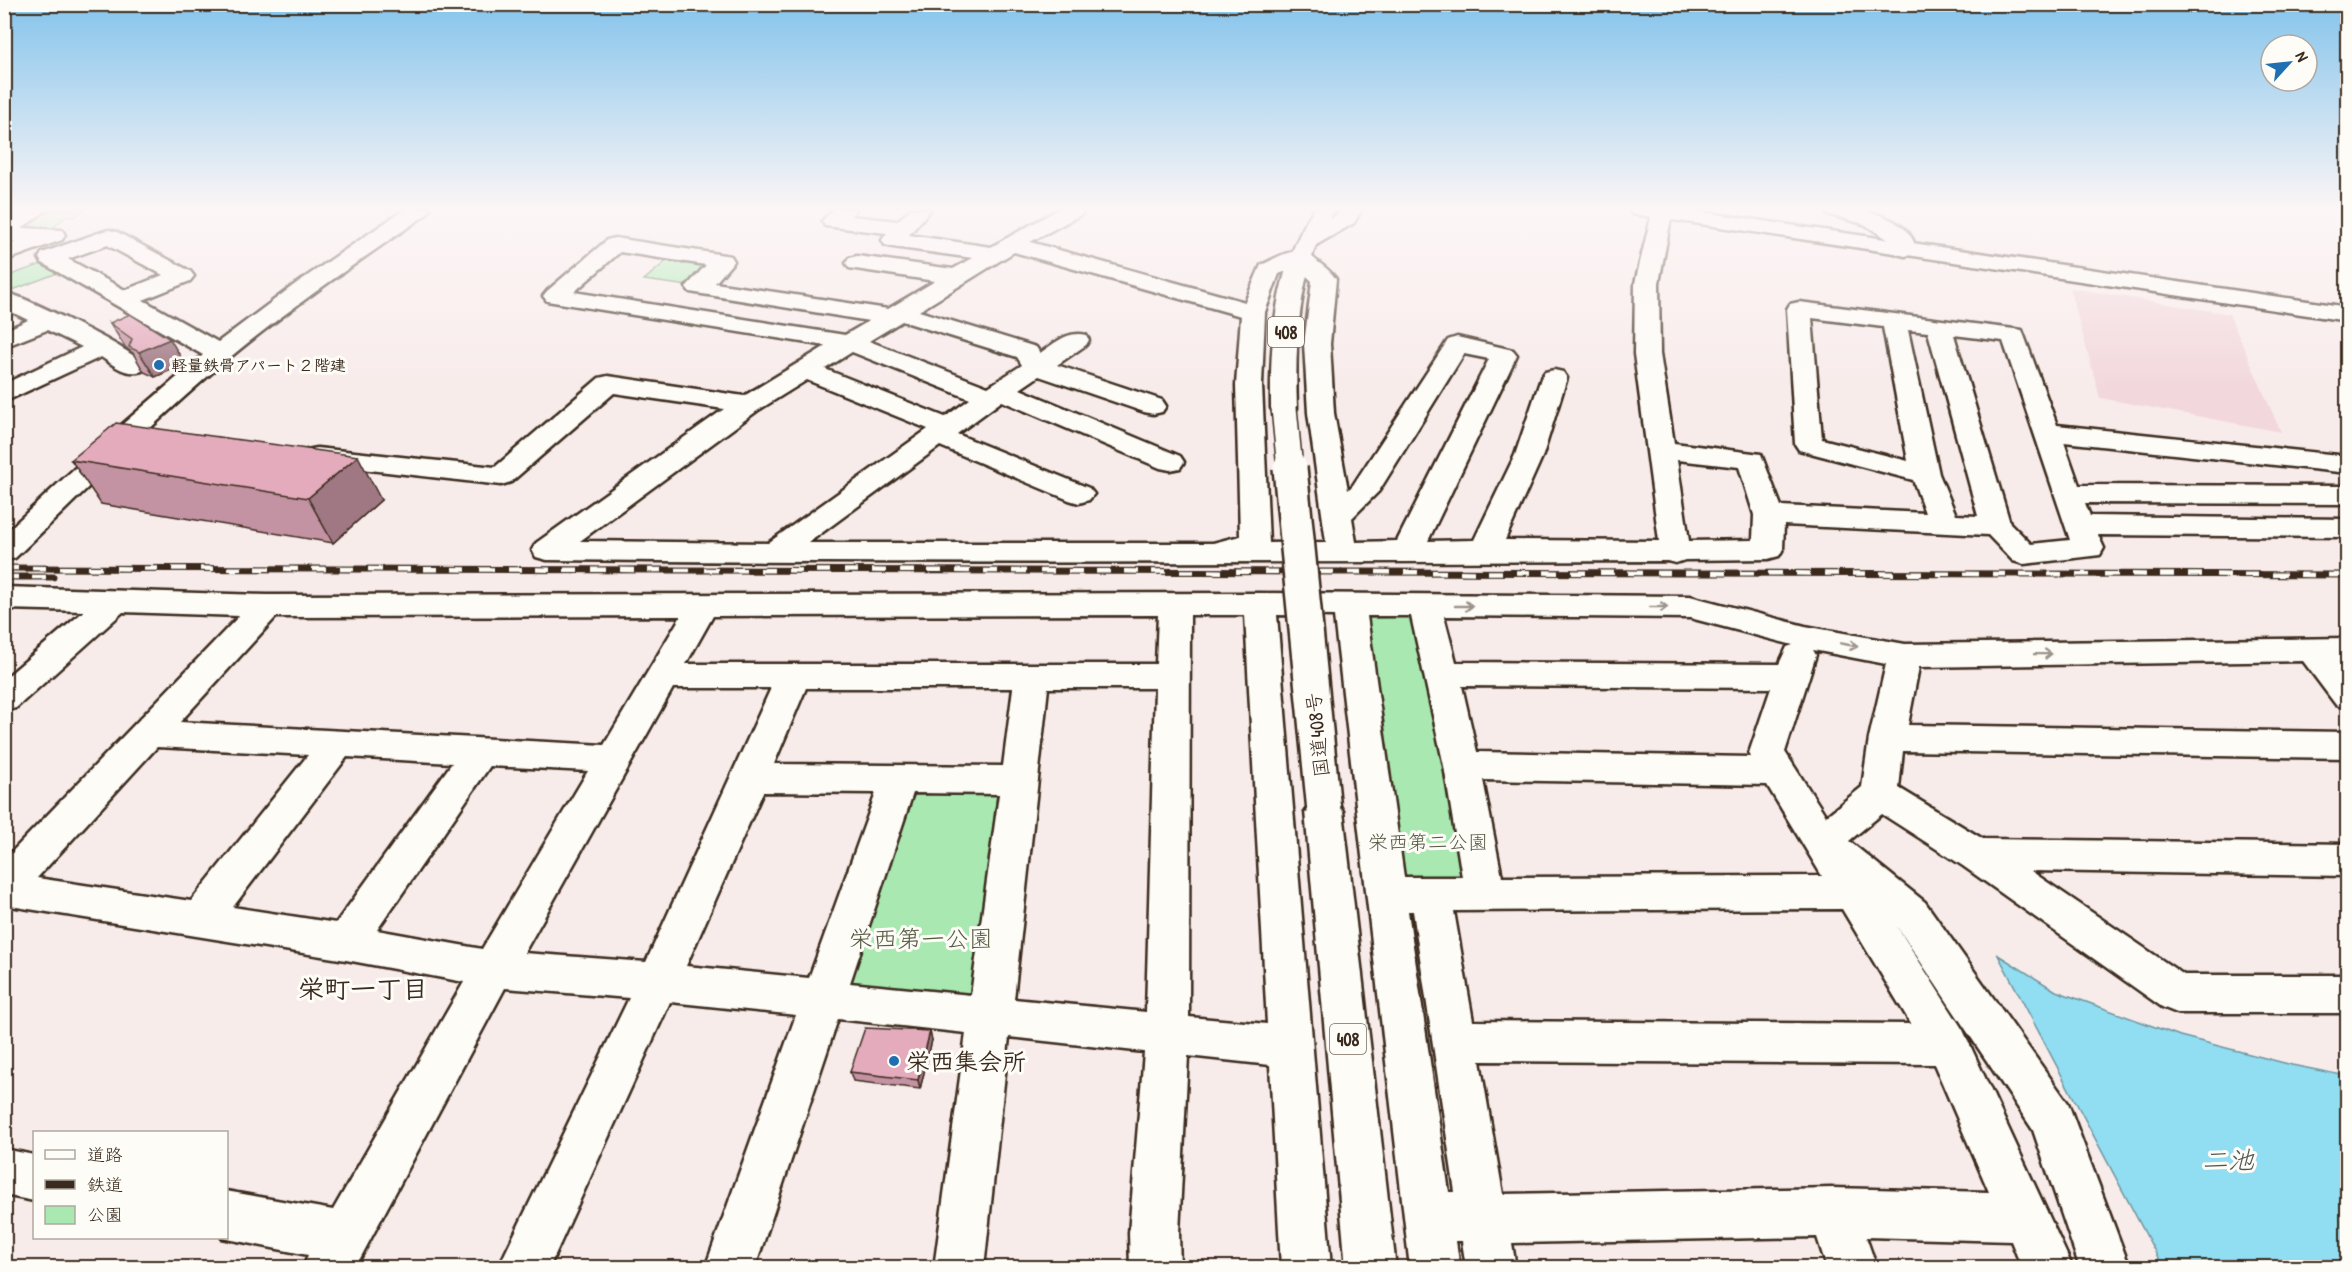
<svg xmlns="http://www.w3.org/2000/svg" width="2352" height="1272" viewBox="0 0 2352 1272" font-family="'Patrick Hand','Klee One',sans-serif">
<rect width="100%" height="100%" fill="#f8eceb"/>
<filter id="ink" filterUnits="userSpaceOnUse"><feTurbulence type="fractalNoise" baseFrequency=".0167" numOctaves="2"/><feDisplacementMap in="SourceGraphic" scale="12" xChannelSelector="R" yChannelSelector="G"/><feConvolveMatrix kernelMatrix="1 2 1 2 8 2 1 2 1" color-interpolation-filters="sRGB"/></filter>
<g filter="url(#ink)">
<path fill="#f2d8dd" d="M 2070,288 L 2229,314 L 2281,432 L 2100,398 Z"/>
<g fill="#a9e9b1" stroke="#728a68" stroke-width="1.5">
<path d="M 43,209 L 84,209 L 74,217 L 65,217 L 52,229 L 21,229 L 20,227 Z"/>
<path d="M 671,257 L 713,263 L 688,286 L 644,280 Z"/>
<path d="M 45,263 L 60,272 L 13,290 L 5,283 L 5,277 Z"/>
<path d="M 1408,617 L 1424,627 L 1472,863 L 1458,880 L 1413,879 L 1394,869 L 1356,628 L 1369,618 Z"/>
<path d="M 929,785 L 997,793 L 975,988 L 959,1003 L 856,988 L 847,976 L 906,800 Z"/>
</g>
<path fill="#91ddf1" stroke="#6f959d" stroke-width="1.5" d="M 1998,955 L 2056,991 L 2180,1036 L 2292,1065 L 2347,1076 L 2347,1267 L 2163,1267 Z"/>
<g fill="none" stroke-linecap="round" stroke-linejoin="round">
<g stroke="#3b2a1e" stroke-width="5">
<g id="minor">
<path d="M 18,209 L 48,209 L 22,228 L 62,230 L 65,235 L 62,240 L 4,261 L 4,246 L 16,242 L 4,242 L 4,221 Z"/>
<path d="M 405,209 L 430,209 L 427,214 C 359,261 291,307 228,359 C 154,421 85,491 15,558 L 4,561 L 4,534 L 118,428 L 203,355 L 42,263 L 39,258 L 42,253 L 101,232 L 109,230 L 117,232 L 190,271 L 194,276 L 190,281 L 143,300 L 218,342 L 294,285 ZM 107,245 L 163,275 L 125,290 L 68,259 Z"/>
<path d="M 834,209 L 856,209 L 851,216 L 898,221 L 910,209 L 931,209 L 909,235 L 991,247 L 1059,209 L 1084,209 L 1082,214 L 1030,242 L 1245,302 L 1261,265 C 1284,255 1297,242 1318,262 C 1325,267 1331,272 1336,279 L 1330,344 L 1334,413 L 1348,490 L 1353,485 L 1448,340 L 1457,337 L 1513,350 L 1517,355 L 1428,541 L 1474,540 L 1515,455 L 1541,378 L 1545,372 L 1554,370 L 1563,372 L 1567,378 L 1543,455 L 1505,540 L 1659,541 L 1634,354 L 1635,283 L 1653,209 L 1669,209 L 1672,212 L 1659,283 L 1660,354 L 1674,443 L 1761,454 L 1781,506 L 1925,513 L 1913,480 L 1799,450 L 1795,444 L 1787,309 L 1790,304 L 1799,302 L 2022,330 L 2057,425 L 2348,456 L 2348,473 L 2064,442 L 2079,485 L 2348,486 L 2348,504 L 2085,503 L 2090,516 L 2348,519 L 2348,537 L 2098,535 L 2104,548 L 2100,555 L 2024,564 L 2013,561 L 1988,535 L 1784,525 L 1783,549 L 1779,556 L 1768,559 L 1685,560 L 1676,563 L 1667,561 C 1294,562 921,564 547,560 L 536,557 L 532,550 L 536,543 L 724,409 L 614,393 L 511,482 L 501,485 L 317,464 L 307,462 L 303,456 L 307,450 L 317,448 L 495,467 L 599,378 L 608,376 L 744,396 L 826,346 L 547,301 L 543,296 L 547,291 L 607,240 L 615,238 L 731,256 L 734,261 L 715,283 L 888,309 L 935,281 L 849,268 L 846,263 L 849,258 L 857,256 L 953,269 L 973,258 L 893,247 L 885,245 L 882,240 L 887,233 L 825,226 L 822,221 ZM 620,252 L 706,265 L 686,287 L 690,292 L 869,321 L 845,335 L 574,292 ZM 1014,252 L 1241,316 L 1236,385 L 1240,536 L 1213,543 L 808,543 L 940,446 L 1069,500 L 1079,503 L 1089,500 L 1094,494 L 1089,488 L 957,434 L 1002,401 L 1160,468 L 1170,470 L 1180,468 L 1184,462 L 1180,456 L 1020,389 L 1039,376 L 1144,412 L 1153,414 L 1162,412 L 1166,406 L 1162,400 L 1057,365 L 1086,345 L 1089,340 L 1086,335 C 1068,330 1055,343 1040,353 L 1036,347 L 919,311 ZM 1297,267 L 1312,281 L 1304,344 L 1308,413 L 1326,542 L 1269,543 L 1262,385 L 1265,312 L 1279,274 ZM 1812,318 L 1883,327 L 1908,461 L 1822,439 ZM 902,321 L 1017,357 L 1022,365 L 988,387 L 869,341 ZM 1908,330 L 1928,332 L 1978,516 L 1956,515 L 1939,474 ZM 1954,335 L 2003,341 L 2070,540 L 2031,544 L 2010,523 ZM 852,352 L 970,399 L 945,417 L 825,369 ZM 1464,354 L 1489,359 L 1397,541 L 1356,542 L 1352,518 L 1379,491 ZM 807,380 L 928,429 L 768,543 L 580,541 L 757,411 ZM 1677,460 L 1739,467 L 1754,515 L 1753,540 L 1689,541 Z"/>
<path d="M 1824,209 C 1854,206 1909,214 1916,249 L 1913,254 L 1905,256 L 1897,254 L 1892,242 L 1864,224 L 1827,214 Z"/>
<path d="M 4,292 C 26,297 135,350 146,366 L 142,371 C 126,376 115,366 101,357 L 4,402 L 4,384 L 82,347 L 47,330 L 4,347 L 4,331 L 28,320 L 4,308 Z"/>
<path d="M 4,587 L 267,595 L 1260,593 L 1690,596 L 1805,626 L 1905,644 L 2348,638 L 2348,661 L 2339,661 L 2348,671 L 2348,708 L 2336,705 L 2303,661 L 1919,667 L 1908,725 L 2348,732 L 2348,758 L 1903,751 L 1899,788 L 1983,839 L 2348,844 L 2348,876 L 2031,871 L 2184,975 L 2348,975 L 2348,1013 L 2177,1013 L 2162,1007 L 1963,866 L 1882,814 L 1849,841 L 1925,902 L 2068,1103 L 2130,1268 L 2080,1268 L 2033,1130 L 1896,925 L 1963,1030 L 2073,1268 L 2022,1268 L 2011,1241 L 1866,1237 L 1877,1268 L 1827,1268 L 1817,1237 L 1512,1243 L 1516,1268 L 1466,1268 L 1462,1241 L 1456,1241 L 1460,1268 L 1410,1268 L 1334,616 L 1277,615 L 1331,1268 L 1281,1268 L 1270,1065 L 1188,1056 L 1179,1233 L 1180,1268 L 1130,1268 L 1129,1233 L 1144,1052 L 1009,1037 L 984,1268 L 934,1268 L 966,1033 L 838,1019 L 755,1268 L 705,1268 L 796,1015 L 670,1002 L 549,1268 L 498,1268 L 629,998 L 505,988 L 355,1268 L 303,1268 L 308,1255 L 222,1238 L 226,1238 L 226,1191 L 333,1210 L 464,982 L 346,960 L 4,905 L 4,860 L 239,616 L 123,612 L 16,708 L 4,711 L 4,679 L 84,611 L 4,609 ZM 1158,615 L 1156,664 L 686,664 L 713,616 ZM 1190,615 L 1245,615 L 1267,1024 L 1189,1017 ZM 681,616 L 604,745 L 180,722 L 276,617 ZM 1367,616 L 1411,616 L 1444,766 L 1462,877 L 1404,877 ZM 1444,616 L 1690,618 L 1793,645 L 1787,647 L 1779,664 L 1456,662 ZM 1813,650 L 1886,664 L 1869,738 L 1862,787 L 1826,816 L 1785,752 L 1816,655 ZM 1462,686 L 1771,688 L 1749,753 L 1751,757 L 1477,752 ZM 673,688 L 771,688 L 646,962 L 524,953 ZM 806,688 L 1013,688 L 1003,766 L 774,764 ZM 1048,688 L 1155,688 L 1146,1012 L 1014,999 ZM 157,747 L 308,755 L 191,901 L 37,878 ZM 347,757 L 452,763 L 336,923 L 233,907 ZM 490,766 L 588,771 L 482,949 L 377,930 ZM 1483,780 L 1767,785 L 1822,876 L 1502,877 ZM 763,792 L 876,793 L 809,978 L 686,966 ZM 913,793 L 999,794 L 971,995 L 850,983 ZM 1842,909 L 1911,1024 L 1473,1021 L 1454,911 ZM 1408,911 L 1413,911 L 1455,1192 L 1449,1192 ZM 1480,1061 L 1934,1064 L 1989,1192 L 1833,1188 L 1503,1194 Z"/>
<path d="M 4,1149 L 34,1155 L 34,1201 L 4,1195 Z"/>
</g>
</g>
<g stroke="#3b2a1e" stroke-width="5">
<g id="highway">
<path d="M 1314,209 L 1334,209 L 1329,219 L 1338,214 L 1341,209 L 1362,209 L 1354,223 L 1316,245 C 1297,298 1295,352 1297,408 L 1293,414 L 1284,416 L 1275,414 L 1271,408 C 1270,337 1275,270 1314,209 Z"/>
<path d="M 1630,209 L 1681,209 L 2348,307 L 2348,321 L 1640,215 L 1632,214 Z"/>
<path d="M 1324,796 L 1337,801 L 1343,811 L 1396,1268 L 1346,1268 L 1305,811 L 1311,801 Z"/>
</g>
</g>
<use href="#minor" fill="#fdfcf7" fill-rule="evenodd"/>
<use href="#highway" fill="#fdfcf7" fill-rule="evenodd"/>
<g stroke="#3b2a1e" stroke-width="7">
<g id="rail">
<path d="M 4,568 L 2348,575"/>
<path d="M 4,577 L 53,577"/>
</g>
</g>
<use href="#rail" stroke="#fdfcf7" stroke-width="4.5" stroke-dasharray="14" stroke-linecap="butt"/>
<g stroke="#3b2a1e" stroke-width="28" stroke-linecap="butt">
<path id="highway-bridge-far1" d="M 1284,408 L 1290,469"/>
</g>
<g stroke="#3b2a1e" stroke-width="38" stroke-linecap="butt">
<path id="highway-bridge" d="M 1290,468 L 1324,811"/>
</g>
<use href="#highway-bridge-far1" stroke="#fdfcf7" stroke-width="25"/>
<use href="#highway-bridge" stroke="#fdfcf7" stroke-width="33"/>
</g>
<g fill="#c493a3" stroke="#3b2a1e" stroke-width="1.5">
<path d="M 110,323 L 185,364 L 155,377 L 144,372 L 133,353 L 125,347 Z"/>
<path d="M 71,460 L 381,500 L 333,543 L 101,504 Z"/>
<path d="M 932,1040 L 920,1089 L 853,1081 L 850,1072 Z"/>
</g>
<g fill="#a07884" stroke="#3b2a1e" stroke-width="1.5">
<path d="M 170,339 L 185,364 L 155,377 L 139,352 Z"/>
<path d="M 358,456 L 381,500 L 333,543 L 308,498 Z"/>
<path d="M 930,1031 L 932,1040 L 920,1089 L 918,1080 Z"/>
</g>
<g fill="#e4abbd" stroke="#3b2a1e" stroke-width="1.5">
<path d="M 130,314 L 170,339 L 139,352 L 129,347 L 132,339 L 110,323 Z"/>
<path d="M 116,423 L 358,456 L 308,498 L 71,460 Z"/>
<path d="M 865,1028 L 930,1031 L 918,1080 L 850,1072 Z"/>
</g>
<defs><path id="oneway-shaft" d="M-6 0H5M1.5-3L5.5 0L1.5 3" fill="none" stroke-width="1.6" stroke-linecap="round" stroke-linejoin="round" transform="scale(1.5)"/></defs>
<g stroke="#9c938a">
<use href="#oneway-shaft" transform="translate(1464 606)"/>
<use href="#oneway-shaft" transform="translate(1659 607)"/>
<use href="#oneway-shaft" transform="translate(1849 645) rotate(11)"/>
<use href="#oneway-shaft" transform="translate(2043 654) rotate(-1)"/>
</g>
</g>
<linearGradient id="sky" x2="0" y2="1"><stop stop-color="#85c4ec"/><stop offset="0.54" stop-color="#fcf6f6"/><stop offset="1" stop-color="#fcf6f6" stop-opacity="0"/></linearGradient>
<rect width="2352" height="387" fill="url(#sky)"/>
<g fill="#1f6fb2" stroke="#fdfcf7" stroke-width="2">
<circle cx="159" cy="365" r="6"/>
<circle cx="894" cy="1061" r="6"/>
</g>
<g text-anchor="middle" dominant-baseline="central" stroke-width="6" stroke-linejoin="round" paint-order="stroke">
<g font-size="16" font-weight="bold" fill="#3b2a1e" stroke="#fdfcf7" text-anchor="start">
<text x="171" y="365">軽量鉄骨アパート２階建</text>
</g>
<g fill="#fdfcf7" stroke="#75695f" stroke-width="1.5">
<rect x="1268" y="317" width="36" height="30" rx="4.5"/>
<rect x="1330" y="1024" width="36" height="30" rx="4.5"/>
</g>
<g font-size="18" font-weight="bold" fill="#3b2a1e">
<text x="1286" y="332">408</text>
<text x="1348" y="1039">408</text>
</g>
<g font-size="20" fill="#3b2a1e" stroke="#fdfcf7">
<text transform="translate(1317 735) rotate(-96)">国道408号</text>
</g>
<g font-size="20" fill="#565a43" stroke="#fdfcf7">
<text x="1428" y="841">栄西第二公園</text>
</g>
<g font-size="24" fill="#565a43" stroke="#fdfcf7">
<text x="921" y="938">栄西第一公園</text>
</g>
<g font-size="24" font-weight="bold" fill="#3b2a1e" stroke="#fdfcf7" text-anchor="start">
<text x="906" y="1061">栄西集会所</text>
</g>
<g font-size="26" font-weight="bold" fill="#3b2a1e" stroke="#fdfcf7">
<text x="363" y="988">栄町一丁目</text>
</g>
<g font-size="26" font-style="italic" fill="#505753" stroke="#fdfcf7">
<text x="2228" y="1159">二池</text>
</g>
</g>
<rect width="2352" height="1272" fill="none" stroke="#fdfcf7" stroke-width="24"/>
<rect x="12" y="12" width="2328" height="1248" fill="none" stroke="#3b2a1e" stroke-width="2" filter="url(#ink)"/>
<rect x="33" y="1131" width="195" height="108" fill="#fdfcf7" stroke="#afa8a0" stroke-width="1.5"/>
<rect x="45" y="1150" width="30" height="9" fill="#fdfcf7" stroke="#afa8a0" stroke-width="1.5"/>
<text x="87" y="1161" font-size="18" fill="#3b2a1e">道路</text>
<rect x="45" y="1180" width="30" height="9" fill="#3b2a1e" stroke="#afa8a0" stroke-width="1.5"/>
<text x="87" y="1191" font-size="18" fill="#3b2a1e">鉄道</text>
<rect x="45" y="1206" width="30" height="18" fill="#a9e9b1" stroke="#afa8a0" stroke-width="1.5"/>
<text x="87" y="1221" font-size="18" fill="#3b2a1e">公園</text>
<g transform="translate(2289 63) rotate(63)"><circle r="28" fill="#fdfcf7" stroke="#afa8a0" stroke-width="1.5"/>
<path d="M0-4.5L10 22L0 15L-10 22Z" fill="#1f6fb2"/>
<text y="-9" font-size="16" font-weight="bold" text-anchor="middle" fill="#3b2a1e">N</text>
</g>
</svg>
